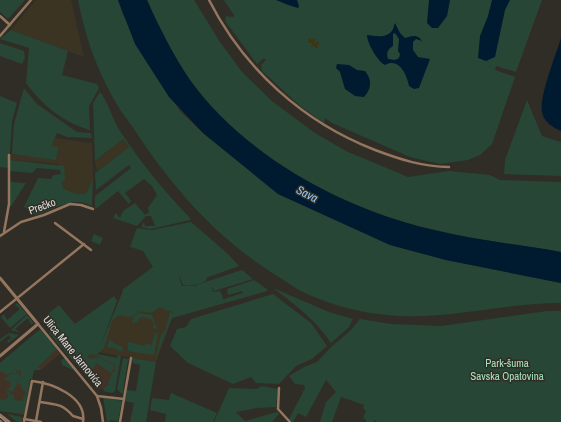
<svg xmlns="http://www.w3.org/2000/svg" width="561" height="422" viewBox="0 0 561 422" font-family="'Archivo Narrow',sans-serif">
<rect width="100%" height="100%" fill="#2f2d26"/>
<g fill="#3c3423">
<path d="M 36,0 L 71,0 L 84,57 L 11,30 Z"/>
<path d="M 55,138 L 92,143 L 93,180 L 86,194 L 76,194 L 63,188 L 62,182 L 65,180 L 58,164 L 10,160 L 10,154 L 43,157 Z"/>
<path d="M 123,139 L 129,147 L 97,171 L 95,161 Z"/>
<path d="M 123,291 L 174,313 L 156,362 L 98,352 Z"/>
</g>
<g fill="#403225">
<path d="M 40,330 L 60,354 L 41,370 L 34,370 L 32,379 L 30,379 L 24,415 L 0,411 L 0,363 Z"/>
<path d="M 90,353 L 118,358 L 112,392 L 97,388 L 77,363 Z"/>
</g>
<g fill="#284635">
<path d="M 0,0 L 25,0 L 8,19 L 0,12 Z"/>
<path d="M 78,0 L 118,0 L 123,15 L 180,111 L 203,133 L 278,194 L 390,245 L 446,260 L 561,283 L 561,303 C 500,303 440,323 378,314 C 354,311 330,304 307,294 C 298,290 290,284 282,279 C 220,242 173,189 134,129 C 126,118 117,106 111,94 C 95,65 84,32 78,0 Z"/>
<path d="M 147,0 L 194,0 L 220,42 L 242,72 L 273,102 L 315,133 L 346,151 L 408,177 L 449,171 L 490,175 L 500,180 L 561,182 L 561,252 C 517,244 473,240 430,229 C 341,208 244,155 190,80 C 173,55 159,27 147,0 Z"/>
<path d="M 224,0 L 542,0 L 516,72 L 496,66 L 495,70 L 515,77 L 492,144 L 480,155 L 468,160 L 440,164 L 410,157 L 332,123 L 325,118 L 324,123 L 299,105 L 262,71 L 261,65 L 266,60 L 264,58 L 257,64 L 225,21 L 226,16 L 233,17 L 234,15 Z"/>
<path d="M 11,30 L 68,51 L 62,75 L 97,84 L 99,88 L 89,106 L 90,130 C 64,123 42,105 26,83 L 29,48 L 0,39 Z"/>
<path d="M 0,43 L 24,51 L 25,58 L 22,64 L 0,56 Z"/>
<path d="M 24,88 L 37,104 L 77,132 L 91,133 L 92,138 L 67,137 L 57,133 L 51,146 L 58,147 L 56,160 L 12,154 L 14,124 Z"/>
<path d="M 100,92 C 109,103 112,119 120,131 C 141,163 164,191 190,218 L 190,220 L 151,229 L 141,227 L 144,222 L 145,226 L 155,226 L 151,216 L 146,216 L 137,226 L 113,218 L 116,213 L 120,218 L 123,211 L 135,203 L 145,215 L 149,212 L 148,208 L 157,195 L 152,186 L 144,179 L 125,193 L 131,201 L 129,204 L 118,191 L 97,208 L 95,208 L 95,196 L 131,168 L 129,165 L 96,190 L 95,173 L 129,147 L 123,139 L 95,161 L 93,103 Z"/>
<path d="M 0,96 L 17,103 L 12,121 L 9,168 L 0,167 Z"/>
<path d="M 527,100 L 542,136 L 561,142 L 561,176 L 504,174 L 505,160 Z"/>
<path d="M 10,160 L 64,166 L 65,180 L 62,182 L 63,188 L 76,194 L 86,194 L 93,179 L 92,206 C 74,195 54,210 36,215 L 24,207 L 38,178 L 51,179 L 53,175 L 61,174 L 60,170 L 37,168 L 32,173 L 10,171 Z"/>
<path d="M 10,182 L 26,183 L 10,208 Z"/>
<path d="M 191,222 L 228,254 L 239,266 L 206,278 L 207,280 C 200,284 191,287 183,285 L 178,273 L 182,286 L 196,286 L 197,289 L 196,285 L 242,270 L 253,279 L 214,291 L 212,286 L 213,292 L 220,291 L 225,303 L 172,318 L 155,361 L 161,335 L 165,331 L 170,312 L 174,313 L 159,307 L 152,313 L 140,311 L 131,317 L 119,315 L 112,321 L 104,348 L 97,354 L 117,358 L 118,355 L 121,356 L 115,391 L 112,393 L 103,391 L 106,385 L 108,386 L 109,383 L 108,382 L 113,372 L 115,372 L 115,365 L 96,355 L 89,354 L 88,358 L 90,359 L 99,357 L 115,366 L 111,373 L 96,363 L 89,379 L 49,333 L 52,331 L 42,319 L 59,305 L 75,324 L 114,296 L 117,301 L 100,347 L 123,291 L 122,290 L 153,267 L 143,251 L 130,247 L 137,228 L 152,230 Z"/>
<path d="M 94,234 L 103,238 L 100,245 L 91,241 Z"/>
<path d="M 254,280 L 267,289 L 267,291 L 225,303 L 224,299 L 243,293 L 242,291 L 228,295 L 227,289 Z"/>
<path d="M 273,288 L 329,312 L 353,319 L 349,327 L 331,343 C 316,320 294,304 273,288 Z"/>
<path d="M 273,294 L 311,323 L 327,346 L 312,359 L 296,366 L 279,384 L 256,383 L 251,377 L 233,384 L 188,363 L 170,346 L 177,329 L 186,327 L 191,319 Z"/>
<path d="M 17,303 L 27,314 L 10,328 L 1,317 L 4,314 L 7,320 L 20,309 L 15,305 Z"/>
<path d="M 547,311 L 561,311 L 561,422 L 377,422 L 375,420 L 373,422 L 366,422 L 366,420 L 363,418 L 366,411 L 363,408 L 364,405 L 341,397 L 332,422 L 320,422 L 326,402 L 336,392 L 326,380 L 306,417 L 298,413 L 293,422 L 289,419 L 305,388 L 304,385 L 295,384 L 289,376 L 304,367 L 317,362 L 332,346 L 349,332 L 360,319 L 391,324 L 441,326 Z"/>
<path d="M 139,313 L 152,315 L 157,329 L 153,328 L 154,324 L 151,319 L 141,317 L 137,322 L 132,324 L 133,317 Z"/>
<path d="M 27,315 L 34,323 L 31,325 L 28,318 L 15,329 L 21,333 L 11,330 Z"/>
<path d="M 39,330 L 41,330 L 57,349 L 38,367 L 41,370 L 34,370 L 32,379 L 30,379 L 24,414 L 0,411 L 0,399 L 4,400 L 8,397 L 6,390 L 10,392 L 10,395 L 13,393 L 14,400 L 22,401 L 26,392 L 21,389 L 21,384 L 17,385 L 19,378 L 13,392 L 7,390 L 11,386 L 10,381 L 3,380 L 11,374 L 19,374 L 21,377 L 21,372 L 20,370 L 18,371 L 14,367 L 18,374 L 10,373 L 8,375 L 0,371 L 0,363 Z"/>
<path d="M 156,332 L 158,333 L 154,355 L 128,351 L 128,342 L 145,346 L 146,344 L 151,345 Z"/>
<path d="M 9,333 L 19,335 L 8,343 L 7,341 L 11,338 L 9,335 L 0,342 L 0,339 Z"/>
<path d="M 110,339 L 113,343 L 123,347 L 122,351 L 118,351 L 118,349 L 107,347 Z"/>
<path d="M 65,358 L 75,371 L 62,365 L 61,360 Z"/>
<path d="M 123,358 L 130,359 L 128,360 L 123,390 L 124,391 L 122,394 L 117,389 Z"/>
<path d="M 132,358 L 156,362 L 146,422 L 130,422 L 134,403 L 125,401 L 127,390 L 136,391 L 140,365 L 133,363 Z"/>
<path d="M 262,386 L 278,389 L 276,407 L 257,408 L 236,412 L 245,421 L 277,412 L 279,414 L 272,422 L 214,422 L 229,388 L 256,389 Z"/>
<path d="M 171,393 L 217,413 L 213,422 L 165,422 L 166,414 L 150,410 L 152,398 L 169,400 Z"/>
<path d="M 103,397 L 122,401 L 118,421 L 110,420 L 109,422 L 107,422 Z"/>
<path d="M 7,414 L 22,417 L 22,422 L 17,422 Z"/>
</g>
<path fill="#3d3414" d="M 309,38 L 311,38 L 312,41 L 313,38 L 315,39 L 314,43 L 319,41 L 319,44 L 317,45 L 318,48 L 315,48 L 314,46 L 311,47 L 312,44 L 308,42 Z"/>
<g fill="#001a2f" fill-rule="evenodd">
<path d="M 118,0 L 147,0 C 159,27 173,55 190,80 C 244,155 341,208 430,229 C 473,240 517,244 561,252 L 561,283 L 446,260 L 390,245 L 278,194 L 203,133 L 169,97 L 135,44 Z"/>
<path d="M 276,0 L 297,0 L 299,6 L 298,8 C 290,6 284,3 276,0 Z"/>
<path d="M 429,0 L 450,0 L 447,16 L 438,28 L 432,28 L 427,23 Z"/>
<path d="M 492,0 L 510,0 L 505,10 L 495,57 L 486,61 L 478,58 L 480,36 L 488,16 Z"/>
<path d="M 395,23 L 400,33 L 405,38 C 413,36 417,34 422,41 L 416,39 L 413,42 L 413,50 L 418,57 L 430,59 L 419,88 L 414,89 L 409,86 C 407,76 400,57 385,65 C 378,62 367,43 367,35 C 375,36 388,39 393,29 C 394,27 394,25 395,23 ZM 395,33 L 399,39 L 398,51 L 400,54 L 399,58 L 395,60 L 388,59 C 386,52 388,49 393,46 L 393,34 Z"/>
<path d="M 561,38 L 561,131 C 552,127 544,122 542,112 C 539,96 556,55 561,38 Z"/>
<path d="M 337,64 L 349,65 L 357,70 L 365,71 C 372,80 372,88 364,97 L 355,96 L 345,89 L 340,72 L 336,68 Z"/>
</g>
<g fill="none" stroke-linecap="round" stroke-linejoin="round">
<g stroke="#94765e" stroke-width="2.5">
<path d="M 209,0 C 244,69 303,122 375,150 C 399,159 423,167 449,167"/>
<path d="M 0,16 L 10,25"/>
<path d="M 0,36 L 31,0"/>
<path d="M 55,223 L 91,250"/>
<path d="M 4,232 L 9,204 L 9,155"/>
<path d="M 0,236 L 21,222 L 44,215 L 70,204 L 81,205 L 93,209"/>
<path d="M 0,312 L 84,244"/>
<path d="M 38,324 L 97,396 L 101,408 L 103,422"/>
<path d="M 279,388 L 278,409 L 290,422"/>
<path d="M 97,396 L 124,399"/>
<path d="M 40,402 C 57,405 61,403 73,416 L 83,419"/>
<path d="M 24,419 L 41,422"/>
<path d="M 36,421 L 43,382"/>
<path d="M 24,422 L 32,381 C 51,383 87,396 83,422"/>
<path d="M 120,422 L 131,358"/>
</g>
<g stroke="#94765e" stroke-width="3">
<path d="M 0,278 L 38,324 L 0,356"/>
<path d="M 0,415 L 9,422"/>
<path d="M 0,421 L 1,422"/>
</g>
<path stroke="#a9a7a2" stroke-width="1" d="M 0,417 L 6,422"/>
</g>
<g text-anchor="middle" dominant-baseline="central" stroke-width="3" stroke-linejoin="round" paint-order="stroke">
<g font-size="11" fill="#e0deda" stroke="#2f2d26">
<text transform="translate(42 206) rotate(-20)">Prečko</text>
<text transform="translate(73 351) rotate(51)">Ulica Mane Jarnovića</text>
</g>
<g font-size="11" fill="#a4e5be" stroke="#2f2d26">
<text x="507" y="363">Park-šuma<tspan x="507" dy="13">Savska Opatovina</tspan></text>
</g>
<g font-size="12" font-style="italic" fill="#93caf7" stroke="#2f2d26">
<text transform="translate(307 194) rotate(27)">Sava</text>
</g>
</g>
</svg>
